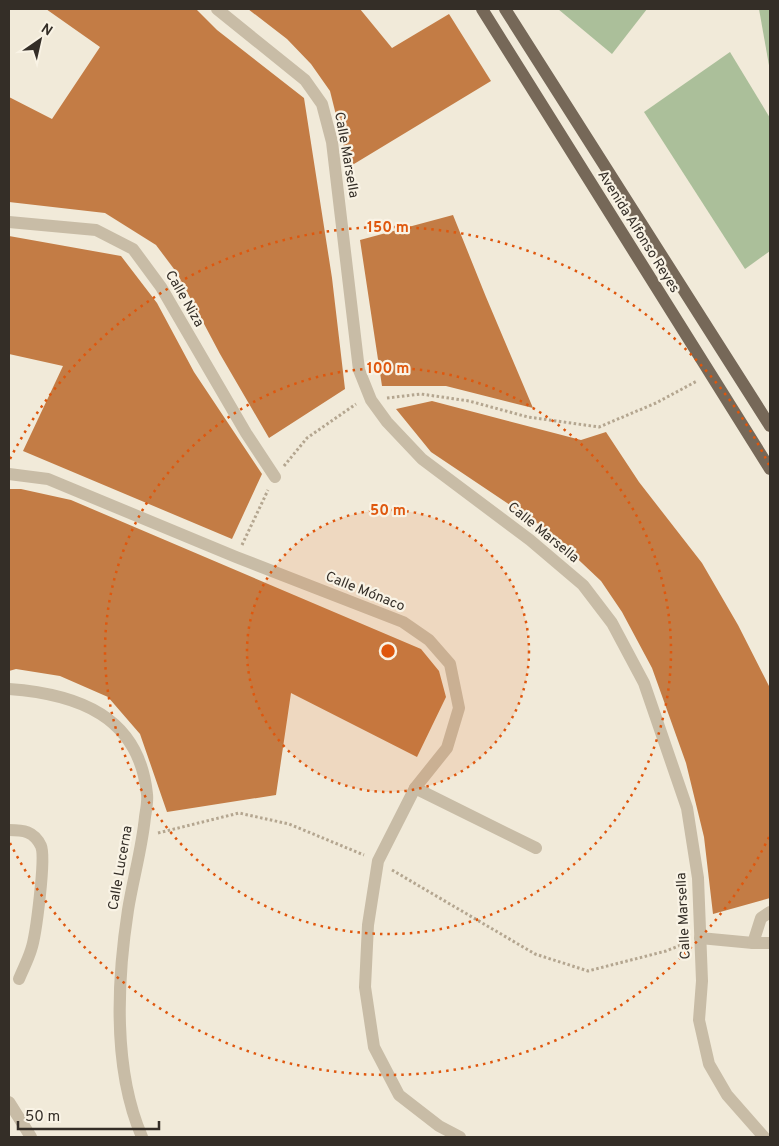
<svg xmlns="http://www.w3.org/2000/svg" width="779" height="1146" viewBox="0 0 779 1146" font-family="Overpass,sans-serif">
<rect width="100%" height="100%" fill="#f1ead9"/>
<g fill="#abbf9a">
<path d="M 558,9 L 647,9 L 612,54 Z"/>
<path d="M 759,9 L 770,9 L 770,71 Z"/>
<path d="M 730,52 L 770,118 L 770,251 L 745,269 L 644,112 Z"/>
</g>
<g fill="#c37c45">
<path d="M 46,9 L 196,9 L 217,30 L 304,98 L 332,278 L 345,389 L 269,438 L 220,354 L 177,273 L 156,245 L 105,213 L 9,202 L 9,97 L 52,119 L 100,47 Z"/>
<path d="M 248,9 L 360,9 L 392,48 L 449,14 L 491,81 L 349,167 L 330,91 L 311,64 L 287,39 Z"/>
<path d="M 453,215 L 486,297 L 533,408 L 446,386 L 382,386 L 360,240 Z"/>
<path d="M 9,236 L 121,256 L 157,303 L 194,372 L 262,474 L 232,539 L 23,451 L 63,366 L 9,354 Z"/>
<path d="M 432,401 L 581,440 L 606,432 L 639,482 L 702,563 L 738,625 L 770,688 L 770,898 L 713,914 L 704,837 L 686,763 L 652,668 L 622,612 L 601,581 L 546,529 L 431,452 L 396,409 Z"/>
<path d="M 9,489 L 21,489 L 71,500 L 421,649 L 439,671 L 446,697 L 417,757 L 291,693 L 276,795 L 167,812 L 140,734 L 108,697 L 60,676 L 16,669 L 9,671 Z"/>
</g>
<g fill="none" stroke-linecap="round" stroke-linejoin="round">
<g stroke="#b4a690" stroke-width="3" stroke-dasharray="2.5 2.5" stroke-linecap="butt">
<path d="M 387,398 L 421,394 L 469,401 L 528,417 L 599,427 L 656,403 L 697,381"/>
<path d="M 284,466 L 307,438 L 356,404"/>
<path d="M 242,545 L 268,490"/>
<path d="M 158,833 L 239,813 L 289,824 L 364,855"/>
<path d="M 392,870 L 535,954 L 588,971 L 666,951 L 686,943"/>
</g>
<g stroke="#c8bca6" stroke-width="12">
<path d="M 217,9 L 305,80 L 322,104 L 332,142 L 359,370 L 371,400 L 387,422 L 422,459 L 530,540 L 583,585 L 612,623 L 644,683 L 687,808 L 698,878 L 702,981 L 699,1020 L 709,1064 L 727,1095 L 764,1137"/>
<path d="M 9,222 L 96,230 L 133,249 L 161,287 L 246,433 L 275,477"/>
<path d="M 9,474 L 48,479 L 236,557 L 403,622 L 429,640 L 450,664 L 459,708 L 447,748 L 415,788 L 378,861 L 368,925 L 365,987 L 374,1047 L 399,1095 L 439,1126 L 460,1137"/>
<path d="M 9,689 C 78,694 139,716 147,794 C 148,801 146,810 145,817 C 142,848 133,879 128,910 C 117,981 113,1070 142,1137"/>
<path d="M 415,788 L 536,848"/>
<path d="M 9,830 C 23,830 34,831 41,846 C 46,857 36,936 31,950 C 28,960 23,969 19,979"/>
<path d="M 700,938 L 753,943 L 770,943"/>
<path d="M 753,943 L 761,918 L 770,912"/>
<path d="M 9,1102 L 31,1137"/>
</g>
<g stroke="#766858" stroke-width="12">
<path d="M 482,9 L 770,469"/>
<path d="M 505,9 L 770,426"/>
</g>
</g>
<circle cx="388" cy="651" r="141" fill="#df570d" fill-opacity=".12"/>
<g fill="none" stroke="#df570d" stroke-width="2.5" stroke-dasharray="2.5 5">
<circle cx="388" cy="651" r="141"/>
<circle cx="388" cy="651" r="283"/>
<path d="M769 837A424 424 0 0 1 10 843M10 459A424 424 0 0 1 769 465"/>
</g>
<g text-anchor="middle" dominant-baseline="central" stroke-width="4.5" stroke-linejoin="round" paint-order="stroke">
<g font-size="14" fill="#342e27" stroke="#f9f3e5">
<text transform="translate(346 155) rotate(80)">Calle Marsella</text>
<text transform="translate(638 232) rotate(58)">Avenida Alfonso Reyes</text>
<text transform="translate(184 299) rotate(60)">Calle Niza</text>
<text transform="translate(543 533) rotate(39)">Calle Marsella</text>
<text transform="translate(365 592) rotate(22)">Calle Mónaco</text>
<text transform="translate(121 868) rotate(-80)">Calle Lucerna</text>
<text transform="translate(684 916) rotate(-93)">Calle Marsella</text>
</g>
</g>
<circle cx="388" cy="651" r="8" fill="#df570d" stroke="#f9f3e5" stroke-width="2.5"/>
<g font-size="15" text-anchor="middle" font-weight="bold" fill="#df570d" stroke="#f9f3e5" stroke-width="4.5" stroke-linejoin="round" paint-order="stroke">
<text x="388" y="232">150 m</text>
<text x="388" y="373">100 m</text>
<text x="388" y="515">50 m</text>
</g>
<rect width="779" height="1146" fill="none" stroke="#342e27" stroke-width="20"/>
<g transform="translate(40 40) rotate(34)" stroke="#f9f3e5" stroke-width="4" paint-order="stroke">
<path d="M0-4L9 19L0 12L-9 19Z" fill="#342e27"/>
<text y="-8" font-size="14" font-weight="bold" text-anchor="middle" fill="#342e27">N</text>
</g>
<path d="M18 1121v8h141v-8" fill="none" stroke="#342e27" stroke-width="2.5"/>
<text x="25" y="1121" font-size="15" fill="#342e27" stroke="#f9f3e5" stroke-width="4" paint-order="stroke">50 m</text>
</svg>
